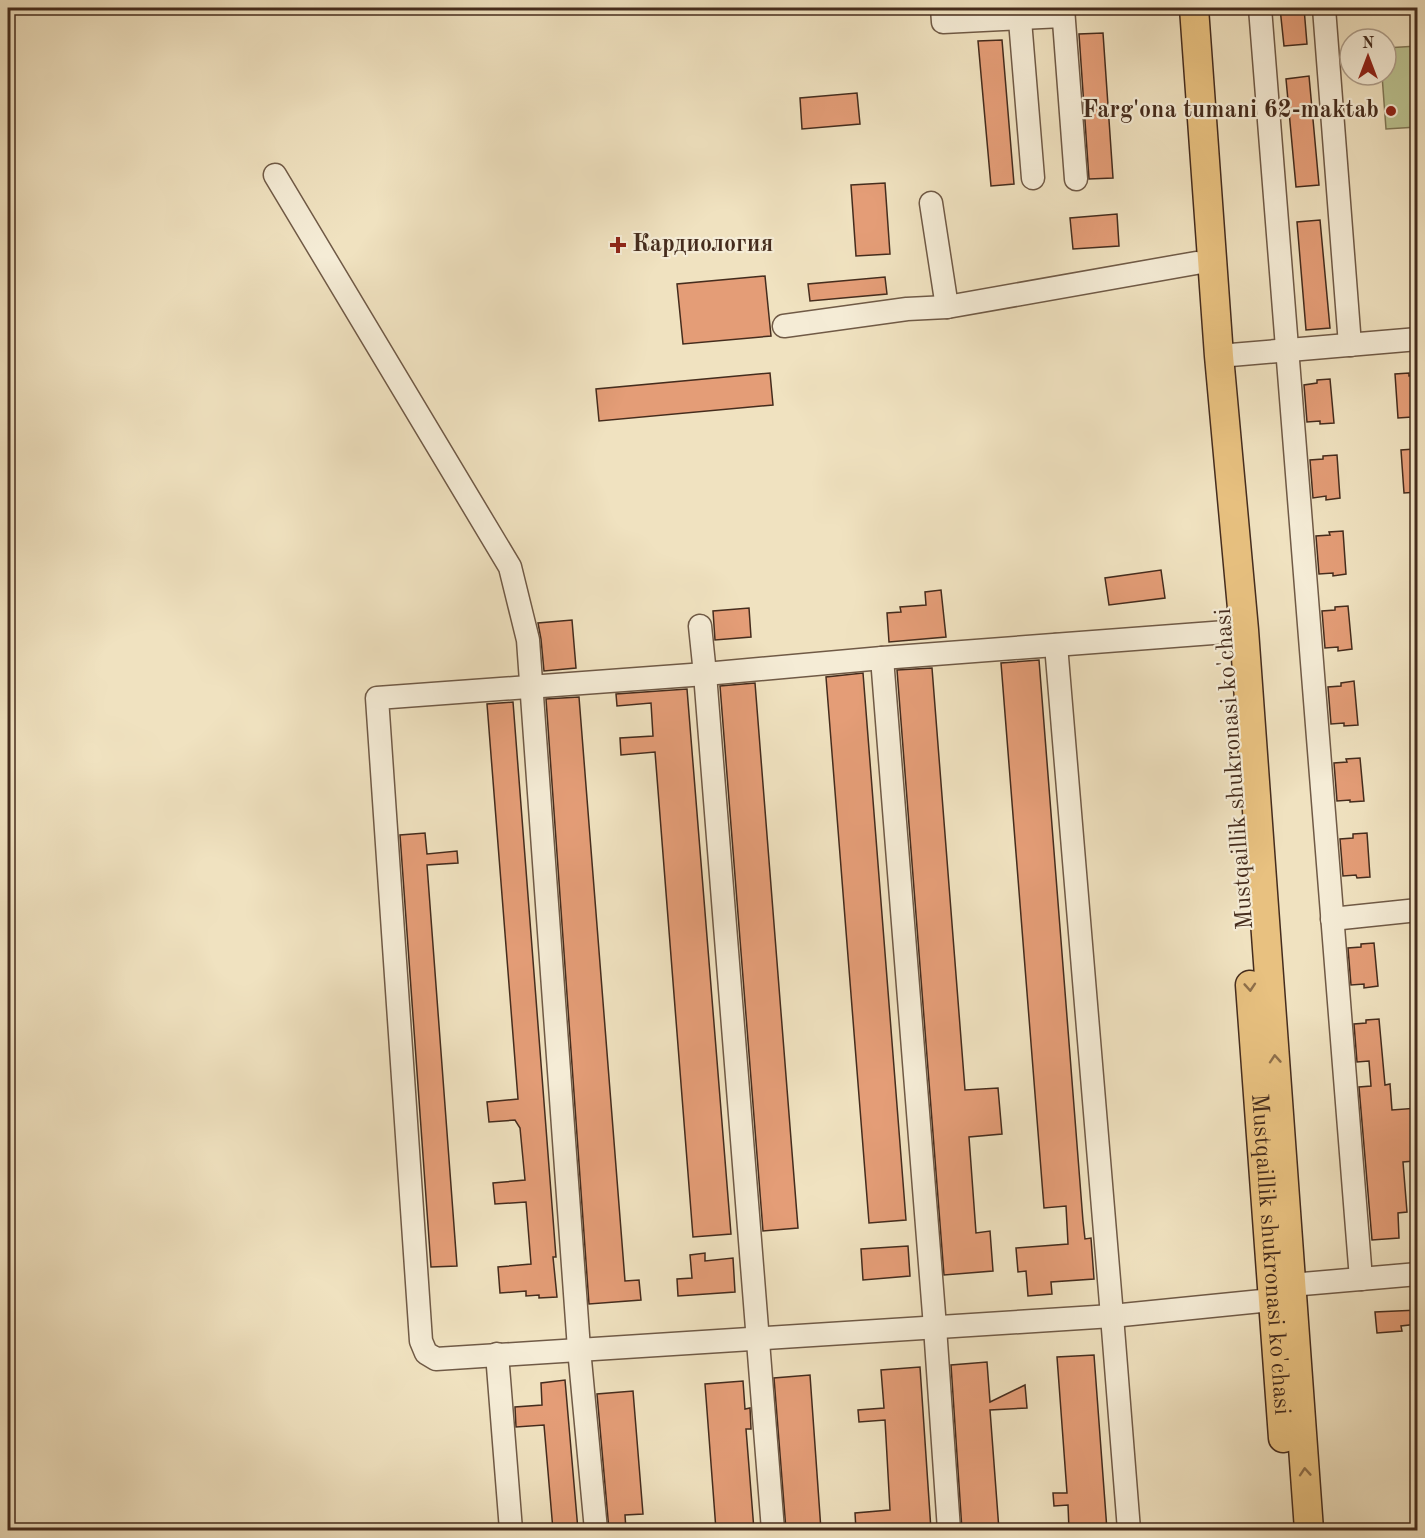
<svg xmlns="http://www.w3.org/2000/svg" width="1425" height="1538" viewBox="0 0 1425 1538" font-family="'Old Standard TT',serif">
<rect width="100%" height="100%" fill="#f0e2c0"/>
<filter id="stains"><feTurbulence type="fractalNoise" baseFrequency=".00333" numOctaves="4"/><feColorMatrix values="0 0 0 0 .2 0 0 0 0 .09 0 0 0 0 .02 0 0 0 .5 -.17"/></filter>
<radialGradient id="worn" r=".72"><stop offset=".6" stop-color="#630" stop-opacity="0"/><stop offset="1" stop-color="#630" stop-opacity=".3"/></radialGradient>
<path fill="#bbc391" stroke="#807857" stroke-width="1.5" d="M 1417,46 L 1417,127 L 1386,129 L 1382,75 L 1386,75 L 1386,48 Z"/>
<g fill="#e49d77" stroke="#452c1d" stroke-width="1.5">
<path d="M 1280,8 L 1304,8 L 1307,44 L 1284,46 Z"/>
<path d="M 1103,33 L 1113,178 L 1089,179 L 1079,34 Z"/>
<path d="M 1002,40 L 1014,184 L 991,186 L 978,41 Z"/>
<path d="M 1309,76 L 1319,185 L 1296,187 L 1286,79 Z"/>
<path d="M 857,93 L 860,124 L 802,129 L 800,98 Z"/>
<path d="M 885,183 L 890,254 L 856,256 L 851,185 Z"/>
<path d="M 1117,214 L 1119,246 L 1073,249 L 1070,218 Z"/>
<path d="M 1320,220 L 1330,328 L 1306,330 L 1297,222 Z"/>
<path d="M 765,276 L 771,336 L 683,344 L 677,284 Z"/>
<path d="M 885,277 L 887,294 L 810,301 L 808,284 Z"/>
<path d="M 770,373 L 773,405 L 599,421 L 596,389 Z"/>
<path d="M 1409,373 L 1409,376 L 1418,375 L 1418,413 L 1412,414 L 1412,417 L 1398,418 L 1395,374 Z"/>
<path d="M 1330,379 L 1334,423 L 1320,424 L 1320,421 L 1307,422 L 1304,385 L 1317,383 L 1317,380 Z"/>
<path d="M 1414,449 L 1415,452 L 1418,451 L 1418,492 L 1404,493 L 1401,450 Z"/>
<path d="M 1337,455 L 1340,498 L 1326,500 L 1326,496 L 1313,498 L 1310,460 L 1323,459 L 1323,456 Z"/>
<path d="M 1343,531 L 1346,574 L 1333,576 L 1333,573 L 1319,574 L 1316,536 L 1330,535 L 1329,532 Z"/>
<path d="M 1161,570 L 1165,598 L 1109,605 L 1105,578 Z"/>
<path d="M 941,590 L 946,637 L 889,642 L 887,613 L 901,612 L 900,607 L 926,605 L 925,592 Z"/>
<path d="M 1348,606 L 1352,649 L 1338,651 L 1338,647 L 1325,648 L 1322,611 L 1335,610 L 1335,607 Z"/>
<path d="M 749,608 L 751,637 L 715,640 L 713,611 Z"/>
<path d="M 572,620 L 576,668 L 544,671 L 541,639 L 538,623 Z"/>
<path d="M 1039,660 L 1083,1221 L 1085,1239 L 1091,1238 L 1094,1279 L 1051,1282 L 1052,1294 L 1028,1296 L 1026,1271 L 1018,1272 L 1016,1248 L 1068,1244 L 1066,1206 L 1044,1208 L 1001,663 Z"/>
<path d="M 932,668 L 965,1090 L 998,1088 L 1002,1134 L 969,1137 L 976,1233 L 990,1231 L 993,1271 L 944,1275 L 897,670 Z"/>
<path d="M 863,673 L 906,1220 L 869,1223 L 826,677 Z"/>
<path d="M 1354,681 L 1358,725 L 1344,726 L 1344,723 L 1331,724 L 1328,687 L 1341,686 L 1341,683 Z"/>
<path d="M 755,683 L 798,1228 L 763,1231 L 720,686 Z"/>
<path d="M 687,689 L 731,1234 L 693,1237 L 655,752 L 621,755 L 620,738 L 653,736 L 651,703 L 617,706 L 616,694 Z"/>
<path d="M 579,697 L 625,1281 L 639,1280 L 641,1300 L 589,1304 L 546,699 Z"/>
<path d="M 513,702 L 556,1257 L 553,1257 L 557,1297 L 539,1298 L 539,1295 L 526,1296 L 526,1291 L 500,1293 L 498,1267 L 531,1264 L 526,1202 L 495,1204 L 493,1183 L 525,1180 L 520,1128 L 515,1120 L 489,1122 L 487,1102 L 518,1099 L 487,704 Z"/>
<path d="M 1360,758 L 1364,801 L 1350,802 L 1350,800 L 1337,801 L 1334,763 L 1347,762 L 1346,759 Z"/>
<path d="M 425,833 L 427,854 L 457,851 L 458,863 L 427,865 L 457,1266 L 431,1267 L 400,835 Z"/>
<path d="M 1367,833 L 1370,877 L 1357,878 L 1356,875 L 1343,876 L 1340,839 L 1353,838 L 1353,834 Z"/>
<path d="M 1374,943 L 1378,986 L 1364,988 L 1364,984 L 1351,985 L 1348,948 L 1361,947 L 1361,944 Z"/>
<path d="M 1379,1019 L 1385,1085 L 1390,1084 L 1392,1110 L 1418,1108 L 1418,1131 L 1412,1132 L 1414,1161 L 1403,1162 L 1407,1212 L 1398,1213 L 1399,1238 L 1372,1240 L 1359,1087 L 1371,1086 L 1369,1061 L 1357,1062 L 1354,1024 L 1366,1023 L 1366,1020 Z"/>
<path d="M 908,1246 L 910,1276 L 863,1280 L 861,1249 Z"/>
<path d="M 705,1253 L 705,1261 L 733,1258 L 735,1292 L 678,1296 L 677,1279 L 692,1278 L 690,1255 Z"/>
<path d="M 1418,1310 L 1418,1324 L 1401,1326 L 1402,1331 L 1377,1333 L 1375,1312 Z"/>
<path d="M 1094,1355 L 1107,1530 L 1069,1530 L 1068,1505 L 1054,1506 L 1053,1493 L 1067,1493 L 1057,1357 Z"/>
<path d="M 987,1362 L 990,1402 L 1025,1385 L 1027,1408 L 990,1410 L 999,1530 L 962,1530 L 951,1365 Z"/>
<path d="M 920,1367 L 931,1530 L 856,1530 L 855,1513 L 890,1510 L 885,1420 L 859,1422 L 858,1410 L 884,1408 L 881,1370 Z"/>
<path d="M 810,1375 L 821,1530 L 786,1530 L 774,1378 Z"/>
<path d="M 565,1380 L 578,1530 L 553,1530 L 544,1425 L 516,1427 L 515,1407 L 542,1405 L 541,1383 Z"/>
<path d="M 743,1381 L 745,1409 L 750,1408 L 751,1429 L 746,1429 L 754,1530 L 716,1530 L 705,1384 Z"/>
<path d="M 633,1391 L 643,1514 L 625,1515 L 626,1530 L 609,1530 L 597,1394 Z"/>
</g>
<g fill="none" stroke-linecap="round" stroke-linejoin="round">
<g stroke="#705a46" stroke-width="25">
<g id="minor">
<path d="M 942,8 L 943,22 L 1063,16"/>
<path d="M 1019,8 L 1033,178"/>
<path d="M 1063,8 L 1076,179"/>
<path d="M 1260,8 L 1361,1279"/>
<path d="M 1324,8 L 1350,345"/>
<path d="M 275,175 L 510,567 L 528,640 L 579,1349 L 596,1530"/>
<path d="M 931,203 L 947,307"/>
<path d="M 784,326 L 907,309 L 947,307 L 1196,263"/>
<path d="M 1219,356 L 1418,339"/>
<path d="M 700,626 L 705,674 L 773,1530"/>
<path d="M 1226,632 L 882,658 L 705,674 L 377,698 L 421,1341 L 426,1353 L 436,1359 L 1112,1316 L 1272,1300"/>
<path d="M 1056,645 L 1112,1316 L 1129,1530"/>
<path d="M 882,658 L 935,1327 L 949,1530"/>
<path d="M 1332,919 L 1418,910"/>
<path d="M 1291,1285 L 1418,1274"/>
<path d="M 497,1354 L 511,1530"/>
</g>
</g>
<g stroke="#452c1d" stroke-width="31">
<g id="major">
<path d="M 1194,8 L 1219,356 L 1244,630 L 1309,1530"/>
<path id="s1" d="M 1250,985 L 1283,1438"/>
</g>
</g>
<use href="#minor" stroke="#f5ecd6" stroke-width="22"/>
<use href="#major" stroke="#e8c180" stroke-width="28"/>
</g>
<defs><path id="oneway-chevron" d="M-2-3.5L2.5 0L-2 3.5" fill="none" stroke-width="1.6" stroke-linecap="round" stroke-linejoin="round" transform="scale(1.5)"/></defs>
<g stroke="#8e6f4a">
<use href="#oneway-chevron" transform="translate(1250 987) rotate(86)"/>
<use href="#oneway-chevron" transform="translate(1275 1059) rotate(-94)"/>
<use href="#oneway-chevron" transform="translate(1305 1472) rotate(-94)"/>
</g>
<g fill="#8f2418" stroke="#f5ecd6" stroke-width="2">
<circle cx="1391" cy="111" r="6"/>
<path d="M615 236h6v6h6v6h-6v6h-6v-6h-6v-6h6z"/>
</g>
<g text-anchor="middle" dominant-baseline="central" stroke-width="4.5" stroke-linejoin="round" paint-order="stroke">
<g font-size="24" font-weight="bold" fill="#452c1d" stroke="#f5ecd6" text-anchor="end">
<text x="1379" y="111">Farg'ona tumani 62-maktab</text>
<text x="632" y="245" text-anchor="start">Кардиология</text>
</g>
<g font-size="24" fill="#452c1d" stroke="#f5ecd6">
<text transform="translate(1235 769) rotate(-94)">Mustqaillik shukronasi ko'chasi</text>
<text stroke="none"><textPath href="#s1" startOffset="270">Mustqaillik shukronasi ko'chasi</textPath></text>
</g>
</g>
<rect width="1425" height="1538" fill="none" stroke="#f0e2c0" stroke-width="30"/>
<rect x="9" y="9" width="1407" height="1520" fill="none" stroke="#452c1d" stroke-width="3"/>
<rect x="15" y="15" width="1395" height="1508" fill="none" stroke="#452c1d" stroke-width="1.5"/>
<g transform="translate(1368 57)"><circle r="28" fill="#f5ecd6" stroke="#af9f8c" stroke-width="1.5"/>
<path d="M0-4.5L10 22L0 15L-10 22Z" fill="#8f2418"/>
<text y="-9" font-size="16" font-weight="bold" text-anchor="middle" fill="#452c1d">N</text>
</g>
<rect width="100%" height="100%" filter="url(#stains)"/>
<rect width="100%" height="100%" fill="url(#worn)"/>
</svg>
